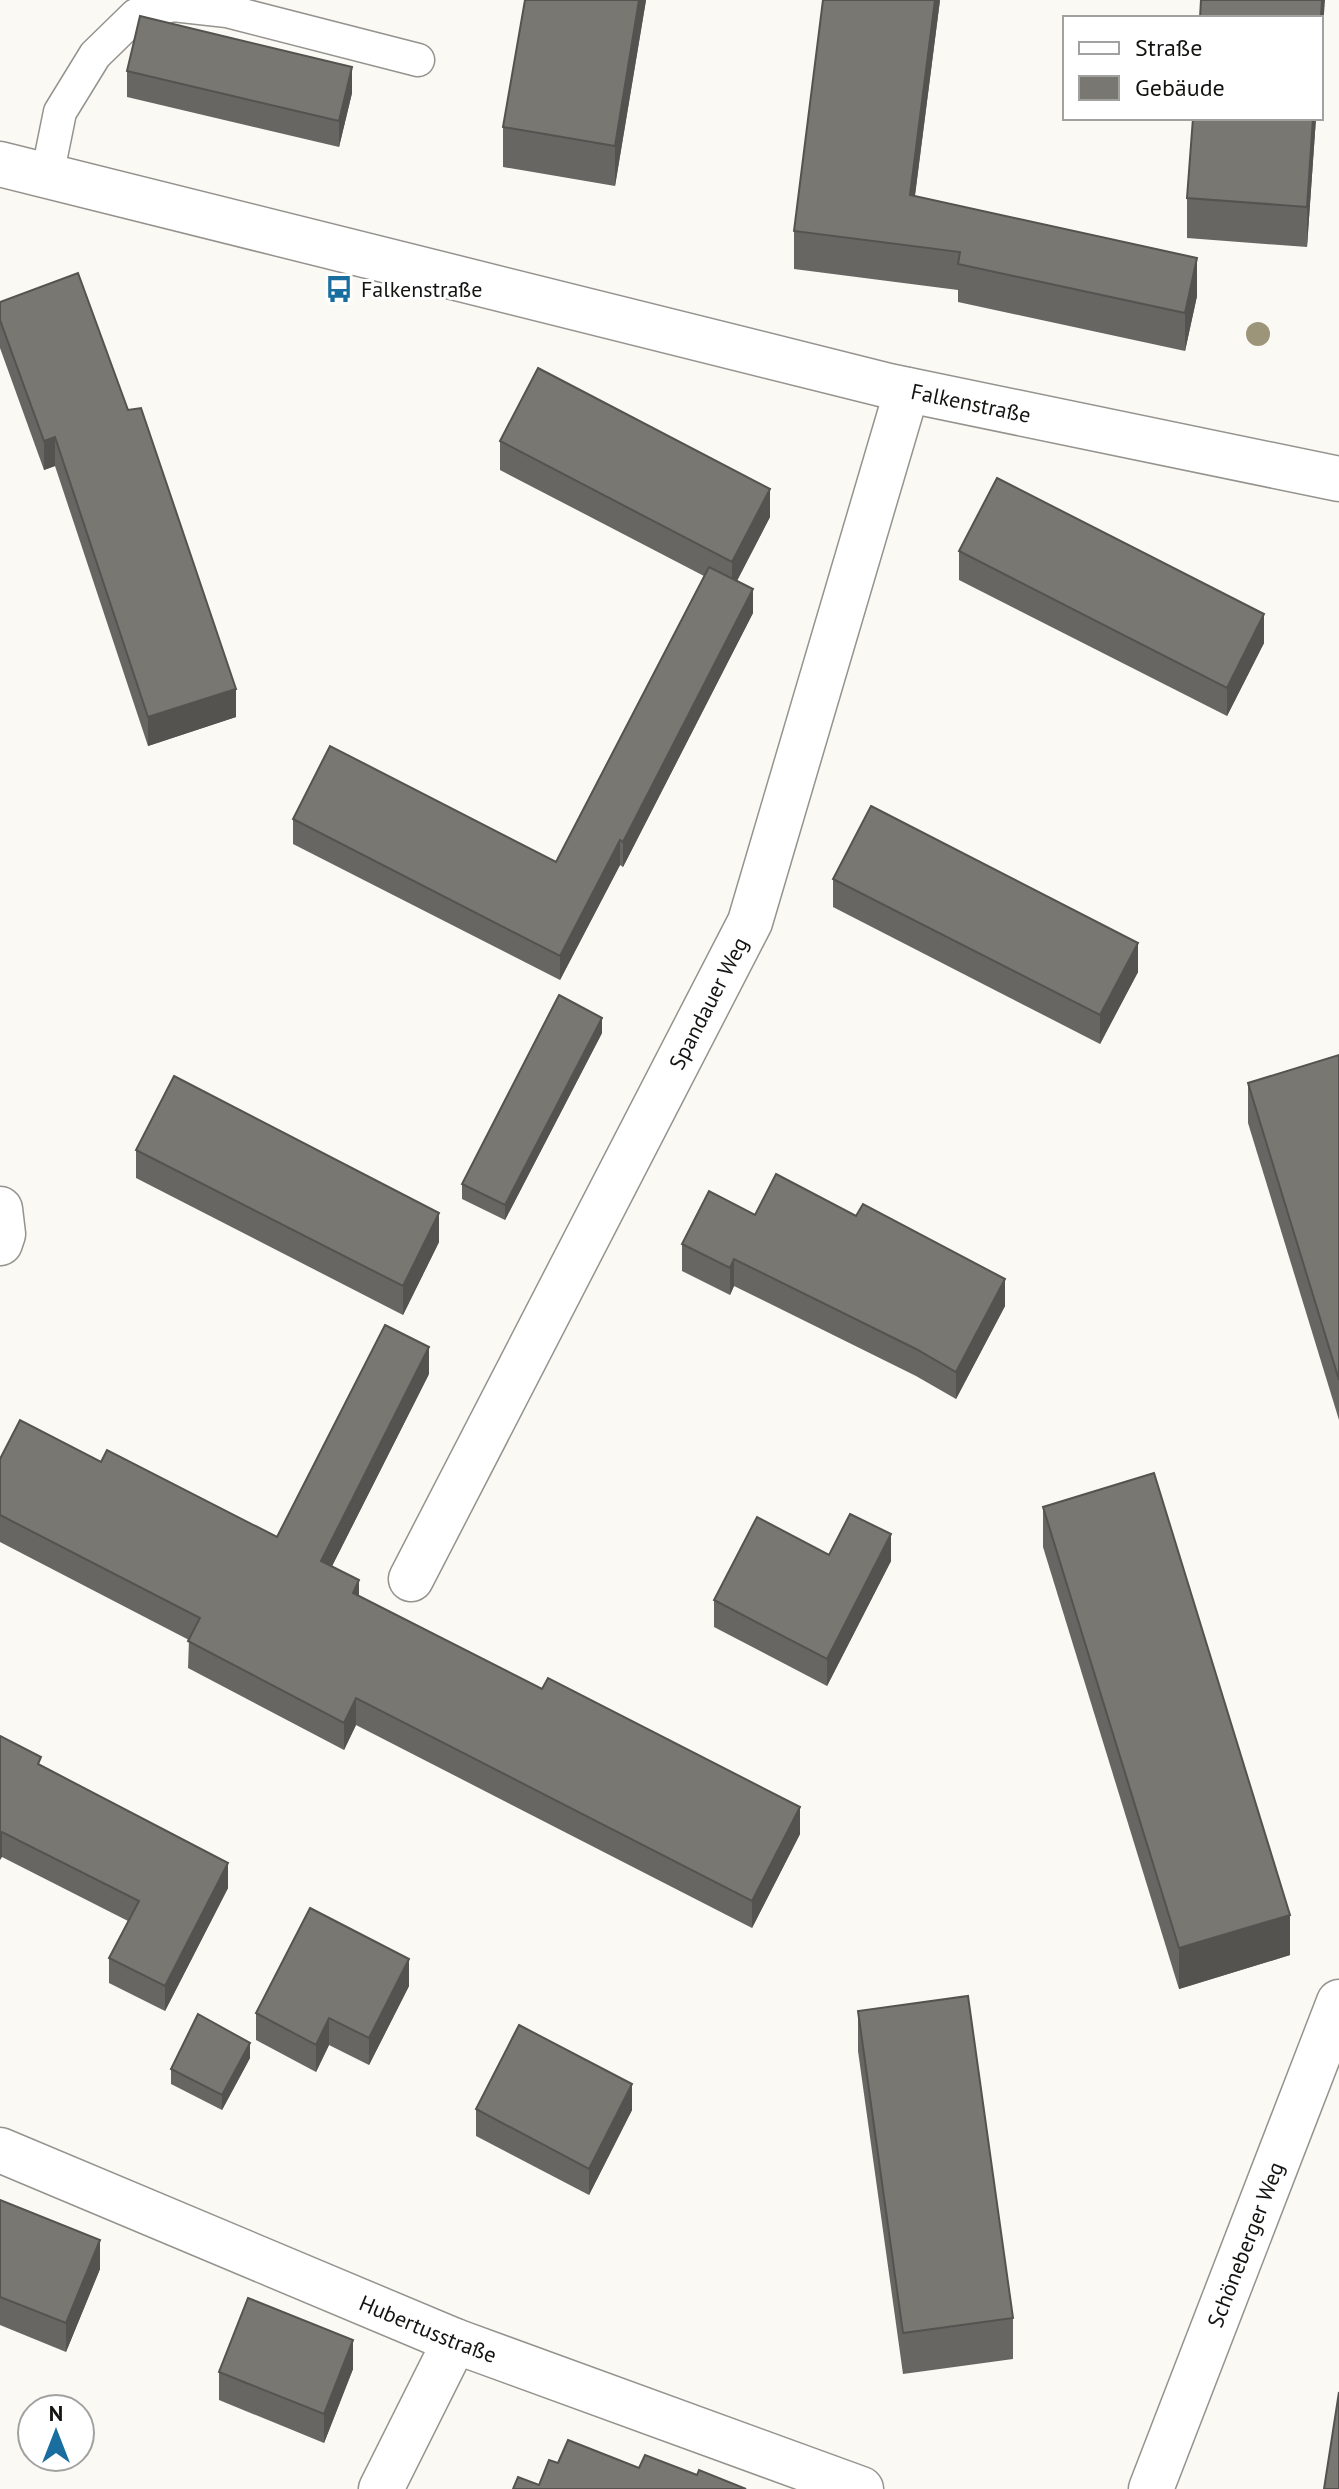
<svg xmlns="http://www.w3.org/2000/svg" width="1339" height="2489" viewBox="0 0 1339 2489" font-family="'PT Sans',sans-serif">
<rect width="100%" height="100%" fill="#fbf9f4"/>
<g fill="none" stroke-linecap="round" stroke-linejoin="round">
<g stroke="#94938e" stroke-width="35">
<path id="service" d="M 47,176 L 60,112 L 95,55 L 136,15 L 173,5 L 227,11 L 418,60"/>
</g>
<g stroke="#94938e" stroke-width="47">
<g id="minor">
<path id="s1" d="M 0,164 L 889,386 L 1339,479"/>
<path d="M 0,1209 L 3,1234 L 0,1243"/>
<path id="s2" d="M 411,1579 L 750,922 L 907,390"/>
<path id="s3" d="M 0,2150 L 455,2341 L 861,2489"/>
<path d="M 381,2489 L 455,2341"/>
<path id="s4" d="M 1151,2489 L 1339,2002"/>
</g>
</g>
<use href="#service" stroke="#fff" stroke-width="32"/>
<use href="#minor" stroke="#fff" stroke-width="44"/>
</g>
<circle fill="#9d9579" cx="1258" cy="334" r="12"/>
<g fill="#676662">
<path d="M 525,0 L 646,0 L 615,186 L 503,167 L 503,127 Z"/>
<path d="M 940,0 L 915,196 L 1197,296 L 1185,351 L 958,302 L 958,290 L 794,269 L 794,231 Z"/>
<path d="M 127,71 L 352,93 L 339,147 L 127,97 Z"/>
<path d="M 1316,118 L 1307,247 L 1187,238 L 1187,198 Z"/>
<path d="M 0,302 L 236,717 L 148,746 L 55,466 L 44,470 L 0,348 Z"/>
<path d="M 500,441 L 770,517 L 737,581 L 753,613 L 623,867 L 620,865 L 560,980 L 293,844 L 293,819 L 556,862 L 704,576 L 500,470 Z"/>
<path d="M 959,551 L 1264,643 L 1227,716 L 959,580 Z"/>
<path d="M 833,879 L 1138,972 L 1100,1044 L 833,907 Z"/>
<path d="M 602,1033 L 505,1220 L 462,1199 L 462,1184 Z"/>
<path d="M 1339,1055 L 1339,1420 L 1248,1123 L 1248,1083 Z"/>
<path d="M 136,1150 L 439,1242 L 403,1315 L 136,1178 Z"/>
<path d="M 755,1215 L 1005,1306 L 956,1399 L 916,1376 L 734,1286 L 730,1295 L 682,1271 L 682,1244 Z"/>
<path d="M 429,1374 L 332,1566 L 359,1596 L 800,1834 L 752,1928 L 356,1725 L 344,1750 L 188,1668 L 189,1640 L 0,1542 L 0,1459 L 101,1462 L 277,1537 Z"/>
<path d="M 1043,1507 L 1290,1955 L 1179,1989 L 1043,1547 Z"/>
<path d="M 829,1555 L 891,1561 L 827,1686 L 714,1627 L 714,1600 Z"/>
<path d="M 0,1736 L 41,1766 L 228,1888 L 165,2011 L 109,1983 L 109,1958 L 128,1921 L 2,1857 Z"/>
<path d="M 409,1986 L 369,2065 L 329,2045 L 316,2072 L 256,2040 L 256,2013 Z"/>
<path d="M 858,2011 L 1013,2318 L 1013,2359 L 903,2374 L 858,2051 Z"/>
<path d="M 250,2058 L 222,2110 L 171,2084 L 171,2069 Z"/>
<path d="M 476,2109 L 632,2110 L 589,2195 L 476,2136 Z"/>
<path d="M 0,2200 L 100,2269 L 66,2352 L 0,2325 Z"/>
<path d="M 353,2369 L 324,2443 L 219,2400 L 219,2372 Z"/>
</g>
<g fill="#545350">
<path d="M 639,0 L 646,0 L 615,186 L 615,146 Z"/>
<path d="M 935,0 L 940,0 L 910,233 L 910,195 Z"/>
<path d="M 1322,0 L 1325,0 L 1321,53 L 1321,18 Z"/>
<path d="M 352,67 L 352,93 L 339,147 L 339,121 Z"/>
<path d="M 1313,118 L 1316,118 L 1307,247 L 1307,207 Z"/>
<path d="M 1197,258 L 1197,296 L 1185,351 L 1185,313 Z"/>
<path d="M 55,437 L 55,466 L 44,470 L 44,441 Z"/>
<path d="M 770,489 L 770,517 L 732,590 L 732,562 Z"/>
<path d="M 753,589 L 753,613 L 623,867 L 623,842 Z"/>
<path d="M 1264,614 L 1264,643 L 1227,716 L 1227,688 Z"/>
<path d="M 236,689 L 236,717 L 148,746 L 148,717 Z"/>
<path d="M 620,840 L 620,865 L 560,980 L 560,956 Z"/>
<path d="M 1138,943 L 1138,972 L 1100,1044 L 1100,1015 Z"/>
<path d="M 602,1018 L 602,1033 L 505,1220 L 505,1205 Z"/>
<path d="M 439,1213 L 439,1242 L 403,1315 L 403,1286 Z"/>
<path d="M 734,1259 L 734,1286 L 730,1295 L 730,1268 Z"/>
<path d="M 1005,1279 L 1005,1306 L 956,1399 L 956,1372 Z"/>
<path d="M 429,1347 L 429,1374 L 321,1588 L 321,1561 Z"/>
<path d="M 891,1534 L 891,1561 L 827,1686 L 827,1659 Z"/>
<path d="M 359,1580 L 359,1607 L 353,1593 Z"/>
<path d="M 356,1698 L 356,1725 L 344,1750 L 344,1723 Z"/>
<path d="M 800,1807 L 800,1834 L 752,1928 L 752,1901 Z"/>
<path d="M 2,1832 L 2,1857 L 0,1860 L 0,1835 Z"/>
<path d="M 228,1863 L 228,1888 L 165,2011 L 165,1986 Z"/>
<path d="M 1290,1915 L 1290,1955 L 1179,1989 L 1179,1948 Z"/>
<path d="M 409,1959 L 409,1986 L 369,2065 L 369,2038 Z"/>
<path d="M 329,2018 L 329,2045 L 316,2072 L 316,2045 Z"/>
<path d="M 250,2043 L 250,2058 L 222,2110 L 222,2095 Z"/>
<path d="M 632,2084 L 632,2110 L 589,2195 L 589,2169 Z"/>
<path d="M 100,2240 L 100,2269 L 66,2352 L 66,2323 Z"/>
<path d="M 353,2340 L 353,2369 L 324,2443 L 324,2414 Z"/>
</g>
<g fill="#787772" stroke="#545350" stroke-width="2">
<path d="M 525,0 L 639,0 L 615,146 L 503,127 Z"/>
<path d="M 823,0 L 935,0 L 910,195 L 1197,258 L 1185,313 L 958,264 L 960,252 L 794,231 Z"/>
<path d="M 1201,0 L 1322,0 L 1321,18 L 1200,18 Z"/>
<path d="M 140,16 L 352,67 L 339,121 L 127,71 Z"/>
<path d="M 1193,118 L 1313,118 L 1307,207 L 1187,198 Z"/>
<path d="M 78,273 L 128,410 L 141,408 L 236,689 L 148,717 L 55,437 L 44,441 L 0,320 L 0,302 Z"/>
<path d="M 538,368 L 770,489 L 732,562 L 500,441 Z"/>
<path d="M 997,478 L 1264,614 L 1227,688 L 959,551 Z"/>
<path d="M 709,567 L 753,589 L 623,842 L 620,840 L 560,956 L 293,819 L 330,746 L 556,862 Z"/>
<path d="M 871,806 L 1138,943 L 1100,1015 L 833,879 Z"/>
<path d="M 559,995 L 602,1018 L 505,1205 L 462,1184 Z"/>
<path d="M 1339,1055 L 1339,1380 L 1248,1083 Z"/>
<path d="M 174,1076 L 439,1213 L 403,1286 L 136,1150 Z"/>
<path d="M 776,1174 L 856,1216 L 863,1204 L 1005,1279 L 956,1372 L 916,1349 L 734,1259 L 730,1268 L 682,1244 L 709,1191 L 755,1215 Z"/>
<path d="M 385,1325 L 429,1347 L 321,1561 L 359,1580 L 353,1593 L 542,1689 L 548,1678 L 800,1807 L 752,1901 L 356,1698 L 344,1723 L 188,1641 L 200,1618 L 0,1515 L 0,1459 L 20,1420 L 101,1462 L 107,1450 L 277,1537 Z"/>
<path d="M 1154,1473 L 1290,1915 L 1179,1948 L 1043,1507 Z"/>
<path d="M 850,1514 L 891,1534 L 827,1659 L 714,1600 L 757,1517 L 829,1555 Z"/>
<path d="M 0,1736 L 41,1757 L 38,1764 L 228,1863 L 165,1986 L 109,1958 L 139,1901 L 2,1832 L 0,1835 Z"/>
<path d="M 310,1908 L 409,1959 L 369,2038 L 329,2018 L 316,2045 L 256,2013 Z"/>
<path d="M 968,1996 L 1013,2318 L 903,2333 L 858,2011 Z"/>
<path d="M 198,2014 L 250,2043 L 222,2095 L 171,2069 Z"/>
<path d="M 519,2025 L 632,2084 L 589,2169 L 476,2109 Z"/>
<path d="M 0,2200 L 100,2240 L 66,2323 L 0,2297 Z"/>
<path d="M 248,2298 L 353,2340 L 324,2414 L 219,2372 Z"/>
<path d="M 1339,2392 L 1339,2489 L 1324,2489 Z"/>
<path d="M 568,2440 L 639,2468 L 645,2455 L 697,2475 L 699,2470 L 746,2489 L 513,2489 L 518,2477 L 539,2485 L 549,2460 L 558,2463 Z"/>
</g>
<defs>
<g id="bus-bare" transform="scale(2.16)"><path d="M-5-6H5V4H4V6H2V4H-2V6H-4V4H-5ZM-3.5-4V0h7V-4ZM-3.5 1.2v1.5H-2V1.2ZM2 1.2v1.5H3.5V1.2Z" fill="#1a6e9f" stroke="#fff" stroke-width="2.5" paint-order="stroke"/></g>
</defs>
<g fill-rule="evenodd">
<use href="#bus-bare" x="339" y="289"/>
</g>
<g text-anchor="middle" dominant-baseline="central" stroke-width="6" stroke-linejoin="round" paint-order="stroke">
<g font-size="22" fill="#141412" stroke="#fff" text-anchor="start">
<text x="361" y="289">Falkenstraße</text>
</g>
<g font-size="22" fill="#141412" stroke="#fff">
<text stroke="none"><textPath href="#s1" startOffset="1000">Falkenstraße</textPath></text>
<text stroke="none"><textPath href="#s2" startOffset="648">Spandauer Weg</textPath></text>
<text stroke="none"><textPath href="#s4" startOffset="262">Schöneberger Weg</textPath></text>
<text stroke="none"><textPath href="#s3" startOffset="464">Hubertusstraße</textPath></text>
</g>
</g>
<rect x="1063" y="16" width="260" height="104" fill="#ffffff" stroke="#a1a1a0" stroke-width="2"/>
<rect x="1079" y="42" width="40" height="12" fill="#ffffff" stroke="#a1a1a0" stroke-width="2"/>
<text x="1135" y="56" font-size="24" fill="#141412">Straße</text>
<rect x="1079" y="76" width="40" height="24" fill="#787772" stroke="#a1a1a0" stroke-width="2"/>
<text x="1135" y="96" font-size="24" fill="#141412">Gebäude</text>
<g transform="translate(56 2433)"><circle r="38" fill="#ffffff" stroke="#a1a1a0" stroke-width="2"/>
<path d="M0-6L14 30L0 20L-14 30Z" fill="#1a6e9f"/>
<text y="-12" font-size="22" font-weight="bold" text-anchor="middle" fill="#141412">N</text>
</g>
</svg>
